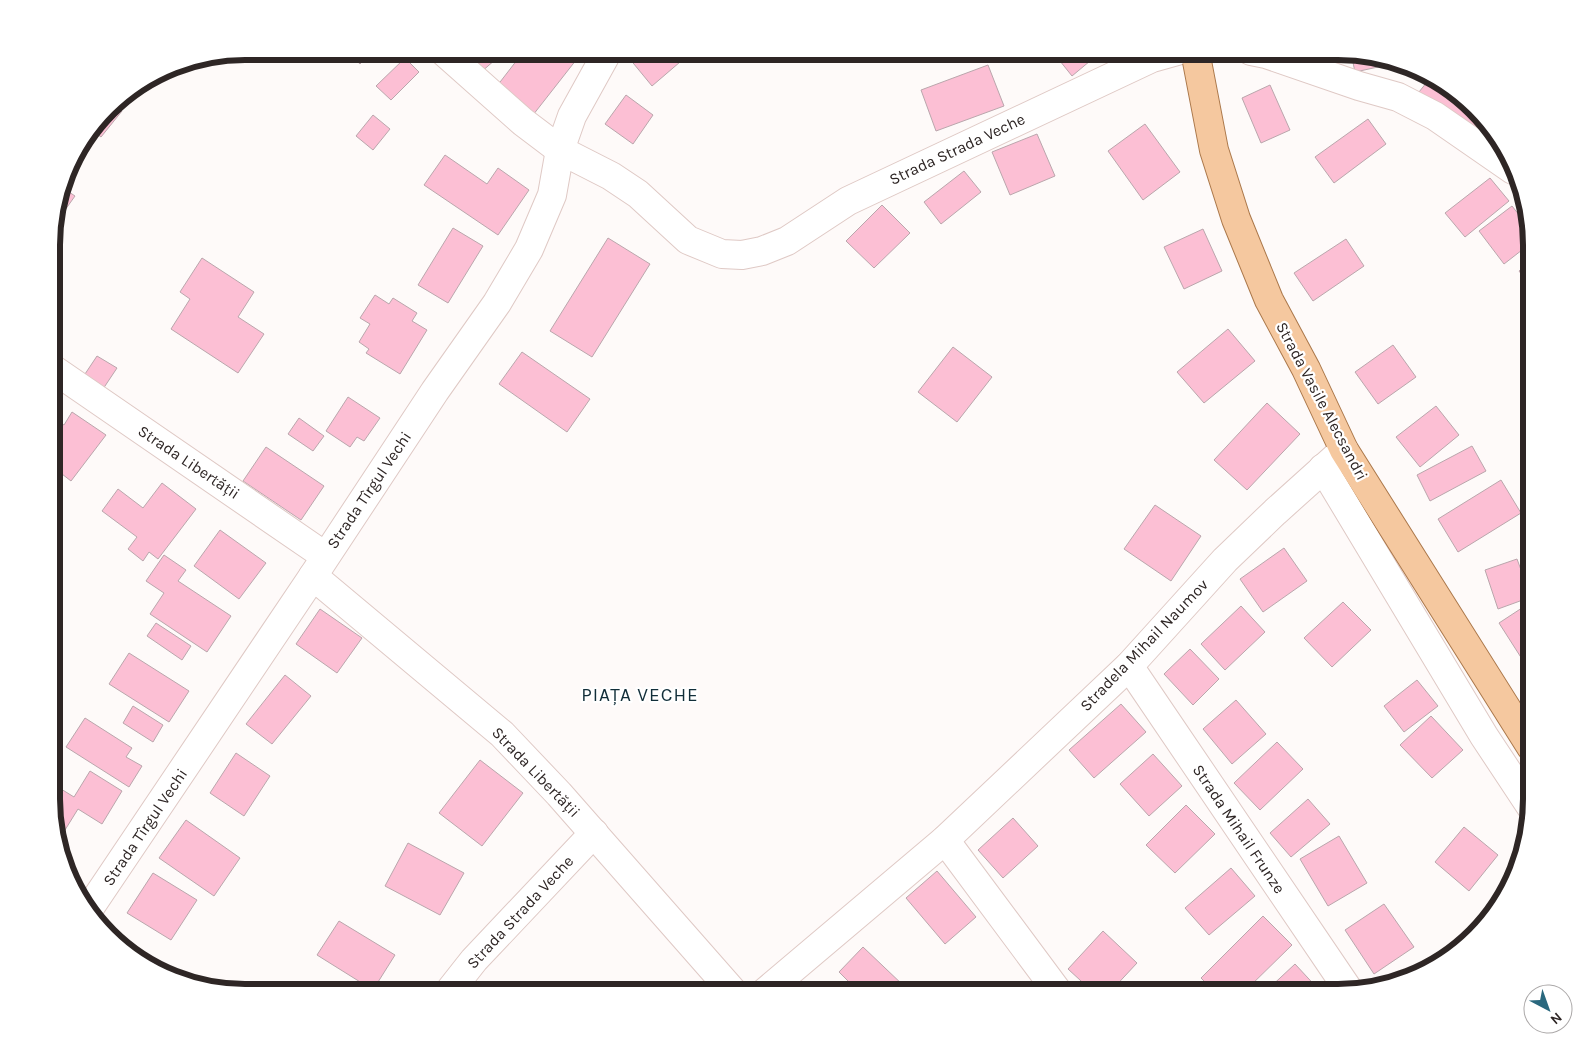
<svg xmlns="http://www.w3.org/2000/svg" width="1583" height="1044" viewBox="0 0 1583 1044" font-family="Karla,sans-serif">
<rect width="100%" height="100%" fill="#fefaf9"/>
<g fill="#fcbfd4" stroke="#baa6ac">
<path d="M 346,51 L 372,51 L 360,64 Z"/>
<path d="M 471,51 L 504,51 L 504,52 L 480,73 L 465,57 Z"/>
<path d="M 524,51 L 575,51 L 580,55 L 533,115 L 497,86 Z"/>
<path d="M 637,51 L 671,51 L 680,62 L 652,86 L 629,58 Z"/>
<path d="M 1052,51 L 1102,51 L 1072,76 Z"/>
<path d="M 1351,53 L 1401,62 L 1355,72 Z"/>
<path d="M 405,58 L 419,72 L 391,100 L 376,86 Z"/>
<path d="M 988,65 L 1004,106 L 936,131 L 921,90 Z"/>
<path d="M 1431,77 L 1446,84 L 1481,121 L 1471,134 L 1419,92 Z"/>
<path d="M 1270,85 L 1290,130 L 1261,143 L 1242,98 Z"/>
<path d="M 626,95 L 653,115 L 633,144 L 605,124 Z"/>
<path d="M 113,104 L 122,111 L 101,137 L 93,131 Z"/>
<path d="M 373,115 L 390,129 L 373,150 L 356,136 Z"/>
<path d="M 1368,119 L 1386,144 L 1334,183 L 1315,157 Z"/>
<path d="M 1145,124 L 1180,172 L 1143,200 L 1108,151 Z"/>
<path d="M 1037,134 L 1055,176 L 1010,195 L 992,152 Z"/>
<path d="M 445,155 L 487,184 L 498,168 L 529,190 L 498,235 L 424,185 Z"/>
<path d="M 964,171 L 981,192 L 941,224 L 924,202 Z"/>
<path d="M 1490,178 L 1509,201 L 1465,237 L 1445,213 Z"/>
<path d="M 63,188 L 75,196 L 53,227 L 53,220 Z"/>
<path d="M 882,205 L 910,233 L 874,268 L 846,241 Z"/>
<path d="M 1512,206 L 1531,230 L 1531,243 L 1504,264 L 1479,231 Z"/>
<path d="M 453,228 L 483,246 L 448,303 L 418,285 Z"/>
<path d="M 1203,229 L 1222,271 L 1184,289 L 1164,247 Z"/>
<path d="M 608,238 L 650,264 L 592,357 L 550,331 Z"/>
<path d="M 1346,239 L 1364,266 L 1313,301 L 1294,273 Z"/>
<path d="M 202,258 L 254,292 L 238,317 L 264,334 L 238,373 L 171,329 L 190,299 L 180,292 Z"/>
<path d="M 1531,261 L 1531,287 L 1519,271 Z"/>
<path d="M 375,295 L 389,304 L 393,298 L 417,313 L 412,321 L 427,330 L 400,374 L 366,353 L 369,349 L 359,342 L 370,324 L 360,318 Z"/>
<path d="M 1531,327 L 1531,349 L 1521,334 Z"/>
<path d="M 1228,329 L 1255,361 L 1204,403 L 1177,372 Z"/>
<path d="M 1393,345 L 1416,377 L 1378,404 L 1355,372 Z"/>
<path d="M 953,347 L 992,377 L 957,422 L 918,392 Z"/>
<path d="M 522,352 L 590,399 L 567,432 L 499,384 Z"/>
<path d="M 97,356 L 117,368 L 103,389 L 83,377 Z"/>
<path d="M 348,397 L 380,418 L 364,441 L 357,437 L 350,447 L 326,431 Z"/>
<path d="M 1267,403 L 1300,434 L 1247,490 L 1214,460 Z"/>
<path d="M 1436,406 L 1459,435 L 1420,467 L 1396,437 Z"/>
<path d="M 72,412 L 106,435 L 71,481 L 53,467 L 53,427 L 59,422 L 64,425 Z"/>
<path d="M 299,418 L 324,436 L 313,451 L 288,434 Z"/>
<path d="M 1472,446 L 1486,471 L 1430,501 L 1417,475 Z"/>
<path d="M 266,447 L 324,486 L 301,520 L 243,481 Z"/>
<path d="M 1501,480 L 1521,513 L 1458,552 L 1438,519 Z"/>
<path d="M 162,483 L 196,509 L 158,559 L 149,552 L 143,561 L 128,549 L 137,537 L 102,511 L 118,489 L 143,508 Z"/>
<path d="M 1155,505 L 1201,536 L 1171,581 L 1124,549 Z"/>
<path d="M 220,530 L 266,563 L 239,599 L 194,566 Z"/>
<path d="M 1284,548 L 1307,581 L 1263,612 L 1240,579 Z"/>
<path d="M 164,555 L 186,570 L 178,581 L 231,616 L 207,652 L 150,614 L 164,593 L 146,581 Z"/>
<path d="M 1517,559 L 1531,597 L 1498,609 L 1485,570 Z"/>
<path d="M 1343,602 L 1371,630 L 1332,667 L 1304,638 Z"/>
<path d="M 1528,604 L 1531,609 L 1531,653 L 1522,659 L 1499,623 Z"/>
<path d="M 1241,606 L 1265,632 L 1225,670 L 1201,644 Z"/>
<path d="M 320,609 L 362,638 L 337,673 L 296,644 Z"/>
<path d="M 156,623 L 191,646 L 182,660 L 147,636 Z"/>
<path d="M 1190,649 L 1219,679 L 1193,705 L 1164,674 Z"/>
<path d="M 129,653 L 189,691 L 169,722 L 109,684 Z"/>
<path d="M 285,675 L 311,696 L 272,744 L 246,724 Z"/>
<path d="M 1417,680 L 1438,706 L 1404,732 L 1384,706 Z"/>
<path d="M 1236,700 L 1266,734 L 1232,764 L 1203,729 Z"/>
<path d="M 1121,704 L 1146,732 L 1094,778 L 1069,750 Z"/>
<path d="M 133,706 L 163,725 L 153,742 L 123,723 Z"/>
<path d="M 1431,716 L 1463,750 L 1432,778 L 1400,745 Z"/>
<path d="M 85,718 L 132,748 L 126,757 L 142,766 L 129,787 L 66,747 Z"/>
<path d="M 1277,742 L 1303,769 L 1260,810 L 1234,783 Z"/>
<path d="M 236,753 L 270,776 L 244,816 L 210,793 Z"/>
<path d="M 1153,754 L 1182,786 L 1149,816 L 1120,784 Z"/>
<path d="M 480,760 L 523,793 L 482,846 L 439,813 Z"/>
<path d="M 90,771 L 122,791 L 102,824 L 78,809 L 65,830 L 53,823 L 53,784 L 74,797 Z"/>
<path d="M 1308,799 L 1330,824 L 1291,857 L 1270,833 Z"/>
<path d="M 1186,805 L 1215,834 L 1175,873 L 1146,845 Z"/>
<path d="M 1013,818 L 1038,846 L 1003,878 L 978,850 Z"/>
<path d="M 186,820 L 240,858 L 214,896 L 159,858 Z"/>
<path d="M 1464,827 L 1498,855 L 1469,891 L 1435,862 Z"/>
<path d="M 1339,836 L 1367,883 L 1328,906 L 1300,859 Z"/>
<path d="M 408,843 L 464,873 L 440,915 L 385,886 Z"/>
<path d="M 1231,868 L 1255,896 L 1209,935 L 1185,908 Z"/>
<path d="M 937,871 L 976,917 L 945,944 L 906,898 Z"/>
<path d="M 153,873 L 197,900 L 171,940 L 127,913 Z"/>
<path d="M 1384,904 L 1414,947 L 1374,974 L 1345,930 Z"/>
<path d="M 1263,916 L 1292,945 L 1244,992 L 1215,992 L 1201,978 Z"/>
<path d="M 339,921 L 395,955 L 373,990 L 317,955 Z"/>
<path d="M 1103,931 L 1137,963 L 1110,992 L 1093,992 L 1068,969 Z"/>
<path d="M 863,947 L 905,987 L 900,993 L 860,993 L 839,972 Z"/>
<path d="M 1295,964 L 1321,992 L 1265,992 Z"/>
</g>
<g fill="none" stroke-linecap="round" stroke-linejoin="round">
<g stroke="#dfc9c5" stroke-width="30">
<g id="minor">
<path d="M 443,51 L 523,122 L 560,150 L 611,176 L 638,194 L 688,240 L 722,254 L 742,255 L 762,251 L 787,241 L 848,201 L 1152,58 L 1177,51"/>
<path d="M 1251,51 L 1266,54 L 1359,86 L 1398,97 L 1435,116 L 1513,170"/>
<path d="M 53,369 L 325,556"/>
<path d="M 1323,468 L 1484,736 L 1531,807"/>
<path d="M 313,576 L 502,734 L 559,794 L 734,993"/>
<path d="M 1129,666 L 1350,992"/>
<path d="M 945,840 L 1058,992"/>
<path d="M 89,909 L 313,576 L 435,391 L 497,303 L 529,249 L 552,195 L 560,150 L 572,116 L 608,51"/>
<path d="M 448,993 L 474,960 L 594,833"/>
<path d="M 764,993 L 945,840 L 1129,666 L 1225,560 L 1275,512 L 1344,450"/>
</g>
</g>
<g stroke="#ab784b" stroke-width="30">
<path id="major" d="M 1195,51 L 1214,150 L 1236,219 L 1269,300 L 1306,369 L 1344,450 L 1531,747"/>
</g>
<use href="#minor" stroke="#fff" stroke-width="28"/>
<use href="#major" stroke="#f5c89f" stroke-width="28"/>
</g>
<g text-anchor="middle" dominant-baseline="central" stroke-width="4.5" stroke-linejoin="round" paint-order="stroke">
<g font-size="16" fill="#2e2625" stroke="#fff">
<text transform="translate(957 149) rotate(-25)">Strada Strada Veche</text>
<text transform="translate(1322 401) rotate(62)">Strada Vasile Alecsandri</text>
<text transform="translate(189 462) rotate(34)">Strada Libertății</text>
<text transform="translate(369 490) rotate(-56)">Strada Tîrgul Vechi</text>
<text transform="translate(1144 645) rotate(-46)">Stradela Mihail Naumov</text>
<text transform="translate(536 772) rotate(46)">Strada Libertății</text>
<text transform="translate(145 827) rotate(-56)">Strada Tîrgul Vechi</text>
<text transform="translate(1239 829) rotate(56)">Strada Mihail Frunze</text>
<text transform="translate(520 912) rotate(-47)">Strada Strada Veche</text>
</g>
<g font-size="19" letter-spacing="1" fill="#112e39" stroke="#fff">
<text x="640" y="695">PIAȚA VECHE</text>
</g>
</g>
<path d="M0 0H1583V1044H0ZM245 60H1338A185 185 0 0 1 1523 245V799A185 185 0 0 1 1338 984H245A185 185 0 0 1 60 799V245A185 185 0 0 1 245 60Z" fill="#fff" fill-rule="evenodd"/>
<path fill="none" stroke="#2e2625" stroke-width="6" d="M245 60H1338A185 185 0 0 1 1523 245V799A185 185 0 0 1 1338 984H245A185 185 0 0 1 60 799V245A185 185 0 0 1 245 60Z"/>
<g transform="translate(1548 1009) rotate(139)"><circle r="24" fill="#ffffff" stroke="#aba8a8"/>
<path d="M0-4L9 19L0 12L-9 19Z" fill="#2a687e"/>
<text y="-8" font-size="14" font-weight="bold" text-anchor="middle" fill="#2e2625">N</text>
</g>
</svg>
